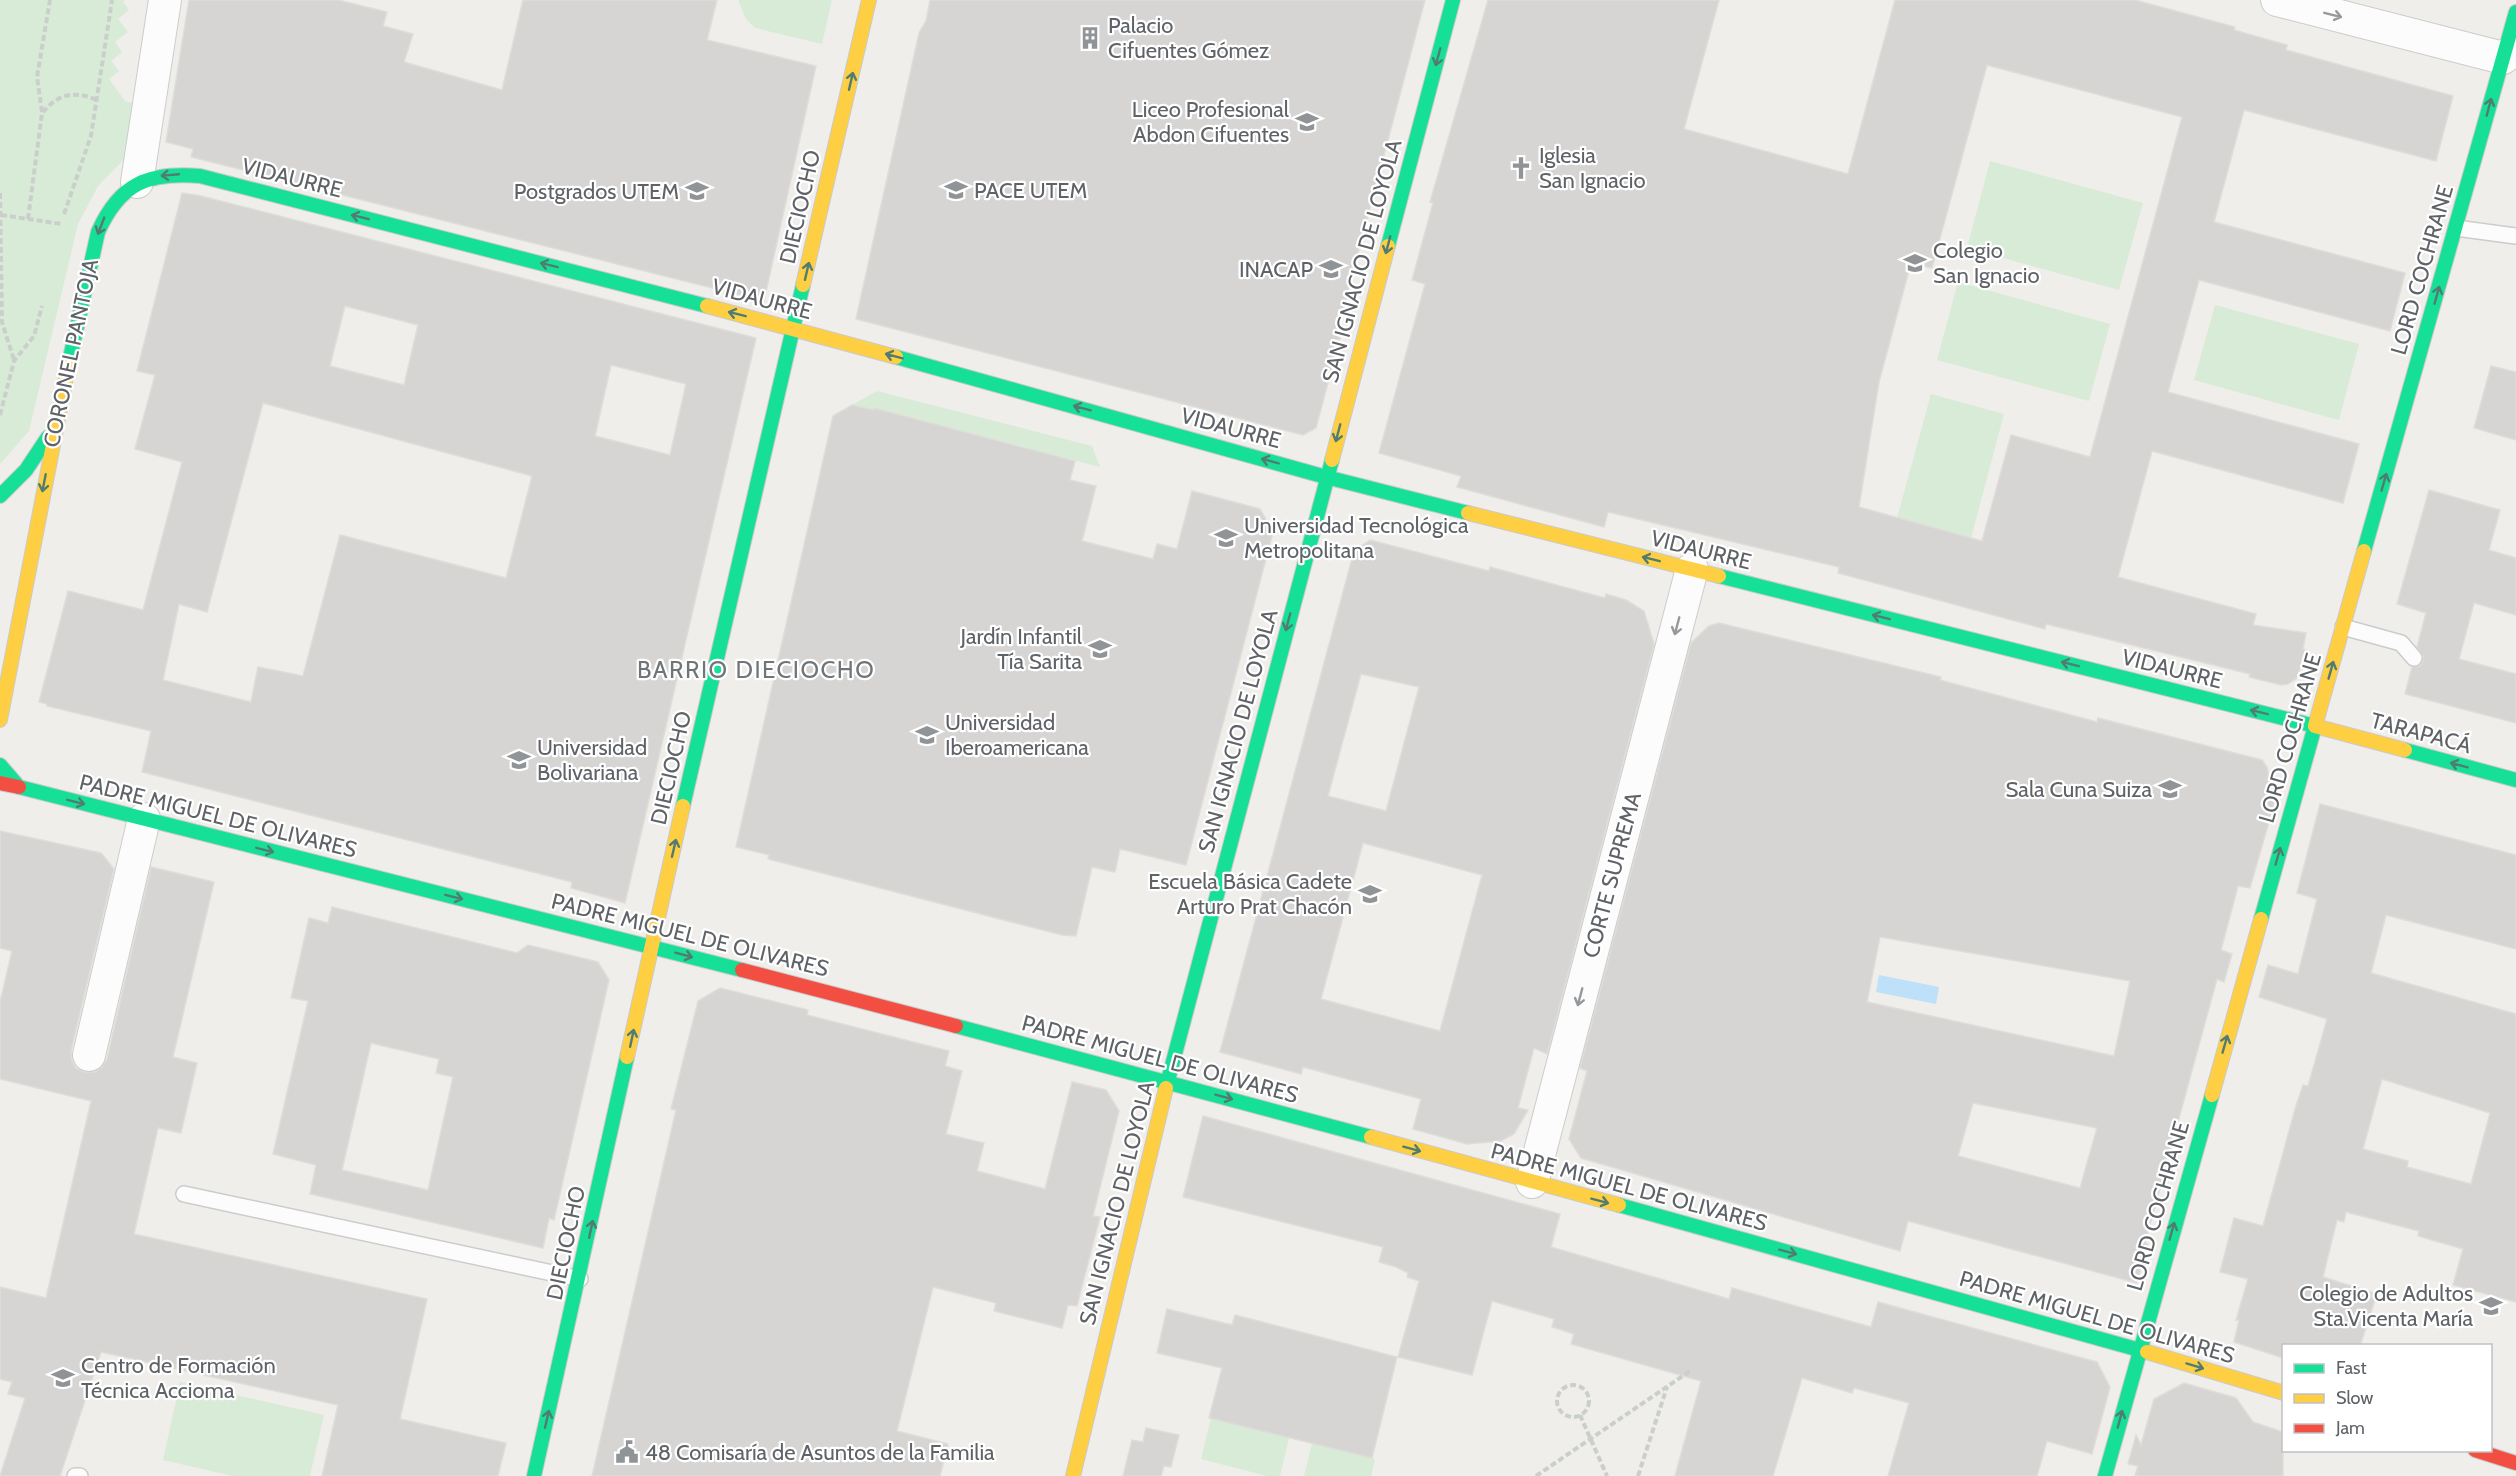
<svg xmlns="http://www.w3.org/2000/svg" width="2516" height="1476" viewBox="0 0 2516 1476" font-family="Cabin,sans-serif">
<rect width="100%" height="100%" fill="#efeeea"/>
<g fill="#d8ebd6">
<path d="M 0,0 L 125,0 L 123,2 L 129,10 L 118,19 L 128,32 L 115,42 L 122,52 L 111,61 L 119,71 L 109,79 L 125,101 L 138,104 L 131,152 L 98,186 L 78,224 L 29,431 L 0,464 Z"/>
<path d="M 738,0 L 832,0 L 822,44 L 755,28 L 746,19 Z"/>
<path d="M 1990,161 L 2143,203 L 2119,290 L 1967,248 Z"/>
<path d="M 1958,282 L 2110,324 L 2089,401 L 1937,360 Z"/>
<path d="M 2215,305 L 2359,344 L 2339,420 L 2194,380 Z"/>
<path d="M 877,391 L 1092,446 L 1100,467 L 1050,454 L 1049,457 L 1029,448 L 875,408 L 874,410 L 852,405 Z"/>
<path d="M 1931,394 L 2004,414 L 1971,538 L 1897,518 Z"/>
<path d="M 180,1382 L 324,1415 L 310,1476 L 233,1476 L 163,1460 Z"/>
<path d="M 1211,1418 L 1289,1438 L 1280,1476 L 1267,1476 L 1201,1459 Z"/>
<path d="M 1312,1443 L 1375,1459 L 1371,1476 L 1304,1476 Z"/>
</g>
<path fill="#bfe0f9" d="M 1879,975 L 1939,987 L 1936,1004 L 1876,992 Z"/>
<g fill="#d6d5d3" stroke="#deddd9" stroke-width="1.5" fill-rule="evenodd">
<path d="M 189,0 L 338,0 L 387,12 L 383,26 L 413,34 L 404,62 L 502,90 L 523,0 L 717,0 L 707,40 L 816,66 L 764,301 L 191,157 L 193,149 L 166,142 Z"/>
<path d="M 930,0 L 1425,0 L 1337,333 L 1341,334 L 1316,428 L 1303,435 L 856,319 L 919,33 L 926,21 Z"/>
<path d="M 1488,0 L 1719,0 L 1684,129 L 1848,174 L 1895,0 L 2135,0 L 2235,27 L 2234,30 L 2287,45 L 2286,50 L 2453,96 L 2436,161 L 2244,110 L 2214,222 L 2405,273 L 2390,331 L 2199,280 L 2168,392 L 2359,444 L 2343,503 L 2152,451 L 2118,577 L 2256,614 L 2253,625 L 2306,633 L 2303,649 L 2306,650 L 2297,678 L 2288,684 L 2281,685 L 2249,677 L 2250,674 L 2046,624 L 2045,629 L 1838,573 L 1839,567 L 1608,512 L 1604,527 L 1457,487 L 1461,476 L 1379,453 L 1425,284 L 1412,280 L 1433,203 L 1430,202 ZM 1987,65 L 2182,117 L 2090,457 L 2011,435 L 1982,541 L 1859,507 L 1879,382 L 1911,263 L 1932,268 Z"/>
<path d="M 182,193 L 197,195 L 756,338 L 625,903 L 571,888 L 572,882 L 142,772 L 151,731 L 47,706 L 47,704 L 39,702 L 68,591 L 143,610 L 182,462 L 135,449 L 155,375 L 137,371 ZM 345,306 L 418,325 L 404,385 L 330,366 ZM 611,365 L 686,384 L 670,455 L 595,436 ZM 263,403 L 532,476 L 506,578 L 340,535 L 303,676 L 258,667 L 251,702 L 163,680 L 179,604 L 207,612 Z"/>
<path d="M 2491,366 L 2516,372 L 2516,440 L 2474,428 Z"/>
<path d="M 852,405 L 874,410 L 874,408 L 1075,461 L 1070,480 L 1096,486 L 1082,541 L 1153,559 L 1157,544 L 1177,549 L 1192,491 L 1260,509 L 1273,532 L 1186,865 L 1120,849 L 1115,872 L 1092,867 L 1076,936 L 1062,935 L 768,859 L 769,855 L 736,847 L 833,416 Z"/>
<path d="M 2429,490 L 2500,510 L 2489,550 L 2516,558 L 2516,615 L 2474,603 L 2459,659 L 2516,674 L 2516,723 L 2405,694 L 2412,667 L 2420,666 L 2423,661 L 2423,656 L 2417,647 L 2426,613 L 2397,604 Z"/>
<path d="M 1370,540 L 1489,571 L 1490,567 L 1605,598 L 1606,594 L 1626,600 L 1644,611 L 1654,644 L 1547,1054 L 1534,1048 L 1518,1108 L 1528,1110 L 1514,1134 L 1501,1141 L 1467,1144 L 1413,1129 L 1421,1099 L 1303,1067 L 1301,1074 L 1220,1052 L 1354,551 ZM 1361,674 L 1419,687 L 1386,811 L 1328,796 ZM 1363,843 L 1482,875 L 1440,1031 L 1321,999 Z"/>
<path d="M 1719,623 L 1941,677 L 1940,680 L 2097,722 L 2098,718 L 2262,760 L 2267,767 L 2275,801 L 2250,888 L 2238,886 L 2221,950 L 2232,954 L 2224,982 L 2217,979 L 2145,1243 L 2148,1244 L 2137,1283 L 1908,1221 L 1900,1251 L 1581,1158 L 1569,1139 L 1587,1071 L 1580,1068 L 1691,643 L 1709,626 ZM 1880,937 L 2130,981 L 2114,1056 L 1867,1002 ZM 1973,1103 L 2097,1128 L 2080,1188 L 1958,1156 Z"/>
<path d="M 2320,804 L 2516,855 L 2516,949 L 2386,915 L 2371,973 L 2516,1014 L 2516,1302 L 2453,1285 L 2463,1249 L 2418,1236 L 2419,1231 L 2346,1212 L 2344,1222 L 2337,1220 L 2323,1277 L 2377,1294 L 2360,1346 L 2283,1346 L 2283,1358 L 2234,1342 L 2239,1320 L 2236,1320 L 2248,1279 L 2220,1272 L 2234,1218 L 2263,1226 L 2295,1109 L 2303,1085 L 2308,1086 L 2327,1019 L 2259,997 L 2268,965 L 2298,974 L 2317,899 L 2297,893 ZM 2382,1079 L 2490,1113 L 2471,1184 L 2407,1167 L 2408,1161 L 2363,1149 Z"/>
<path d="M 0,831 L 101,853 L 114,869 L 71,1051 L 72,1061 L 76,1068 L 84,1072 L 95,1072 L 102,1067 L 107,1059 L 151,867 L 214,882 L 173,1057 L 197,1063 L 181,1133 L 158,1128 L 134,1234 L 427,1299 L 400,1419 L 506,1443 L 498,1476 L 322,1476 L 338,1405 L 101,1352 L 60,1476 L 0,1476 L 25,1398 L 8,1394 L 12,1382 L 0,1379 L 0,1287 L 46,1298 L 91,1101 L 0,1079 L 0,1002 L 12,951 L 0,948 Z"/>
<path d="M 332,907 L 517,953 L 528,945 L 598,962 L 609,980 L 554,1220 L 549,1218 L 543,1248 L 310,1194 L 316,1165 L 273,1154 L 308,1001 L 291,998 L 309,918 L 328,923 ZM 371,1043 L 439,1059 L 436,1073 L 453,1077 L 428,1190 L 342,1170 Z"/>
<path d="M 720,988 L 808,1010 L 807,1015 L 949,1051 L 945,1066 L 962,1071 L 946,1134 L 984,1143 L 977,1171 L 1045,1189 L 1072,1082 L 1106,1090 L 1119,1111 L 1093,1216 L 1100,1217 L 1077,1306 L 1068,1305 L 1062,1328 L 994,1311 L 996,1303 L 933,1287 L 897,1431 L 948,1444 L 940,1476 L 592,1476 L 676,1110 L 671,1109 L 698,1001 Z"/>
<path d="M 1203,1116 L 1560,1214 L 1551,1247 L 1729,1299 L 1732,1288 L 1871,1327 L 1878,1302 L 2097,1362 L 2110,1387 L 2092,1454 L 2047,1441 L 2037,1476 L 1888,1476 L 1909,1403 L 1854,1388 L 1852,1393 L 1802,1378 L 1773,1476 L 1675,1476 L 1701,1381 L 1571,1344 L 1574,1334 L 1552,1327 L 1554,1319 L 1492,1301 L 1472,1375 L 1398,1357 L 1419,1281 L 1407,1277 L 1408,1273 L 1396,1267 L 1379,1262 L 1383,1247 L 1183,1197 Z"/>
<path d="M 1167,1309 L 1232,1325 L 1235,1315 L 1397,1357 L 1372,1458 L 1209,1418 L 1222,1368 L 1157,1353 Z"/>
<path d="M 2184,1383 L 2236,1398 L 2253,1422 L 2283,1432 L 2283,1476 L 2135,1476 L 2138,1466 L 2128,1464 L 2136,1435 L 2141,1445 L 2154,1399 Z"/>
<path d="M 1146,1428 L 1179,1435 L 1171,1467 L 1164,1466 L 1161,1476 L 1123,1476 L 1132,1440 L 1143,1442 Z"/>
</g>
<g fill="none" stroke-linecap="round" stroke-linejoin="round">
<g stroke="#cbcccc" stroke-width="18">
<g id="lane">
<path d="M 2456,228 L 2516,236"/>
<path d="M 2343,627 L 2401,643 L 2414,658"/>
<path d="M 184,1194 L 580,1279"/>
<path d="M 75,1476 L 80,1476"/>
</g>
</g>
<g stroke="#cbcccc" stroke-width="34">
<g id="street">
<path d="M 2277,0 L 2503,58 L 2516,48"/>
<path d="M 137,182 L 165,0"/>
<path d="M 89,1055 L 144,819"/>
<path d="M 1532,1182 L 1692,569"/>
</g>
</g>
<g stroke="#cacacb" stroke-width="16">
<g id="fast">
<path d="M 1388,246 L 1453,0"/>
<path d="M 896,357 L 1326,477 L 1468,513"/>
<path d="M 68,367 L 98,232 C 120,183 148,172 200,176 L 707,306"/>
<path d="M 0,496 L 26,470 L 48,437"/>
<path d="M 2364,551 L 2516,12"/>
<path d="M 1719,576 L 2315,726 L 2261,919"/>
<path d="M 2405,750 L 2516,780"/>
<path d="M 0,765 L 19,787 L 742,970"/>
<path d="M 683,806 L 803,285"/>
<path d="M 956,1026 L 1371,1137"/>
<path d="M 1166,1088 L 1332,460"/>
<path d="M 1619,1205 L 2147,1352"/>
<path d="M 534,1476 L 627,1057"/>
<path d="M 2105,1476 L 2212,1095"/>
</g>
</g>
<g stroke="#cacacb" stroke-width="16">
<g id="slow">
<path d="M 803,285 L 869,0"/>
<path d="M 707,306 L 896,357"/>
<path d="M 1332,460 L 1388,246"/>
<path d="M 1468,513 L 1719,576"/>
<path d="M 2364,551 L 2315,726 L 2405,750"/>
<path d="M 0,720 L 68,367"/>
<path d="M 627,1057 L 683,806"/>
<path d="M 2212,1095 L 2261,919"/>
<path d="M 1371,1137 L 1619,1205"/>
<path d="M 2147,1352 L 2284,1393"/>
<path d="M 1073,1476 L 1166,1088"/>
</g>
</g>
<g stroke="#cacacb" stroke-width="16">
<g id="jam">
<path d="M 0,783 L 19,787"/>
<path d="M 742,970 L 956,1026"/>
<path d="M 2475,1450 L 2516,1463"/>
</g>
</g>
<g stroke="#cacfcc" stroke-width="4" stroke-dasharray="6 3" stroke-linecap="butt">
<path d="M 42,112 L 37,77 L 50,0"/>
<path d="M 0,193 L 2,322 L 14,360"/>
<path d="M 64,214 L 91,136 L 112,0"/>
<path d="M 1,215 L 62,224"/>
<path d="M 28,219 L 42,113 C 58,94 74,90 97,100"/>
<path d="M 0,415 L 14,361 L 34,336 L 42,306"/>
<circle cx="1573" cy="1401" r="16"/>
<path d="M 1580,1415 L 1607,1476"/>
<path d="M 1536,1476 L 1690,1371"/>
<path d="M 1638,1476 L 1667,1387"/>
</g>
<use href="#lane" stroke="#fdfcfc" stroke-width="15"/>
<use href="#street" stroke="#fdfcfc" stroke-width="32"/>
<use href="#fast" stroke="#16e098" stroke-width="14"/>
<use href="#slow" stroke="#ffcf43" stroke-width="14"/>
<use href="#jam" stroke="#f24e42" stroke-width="14"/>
</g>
<defs><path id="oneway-shaft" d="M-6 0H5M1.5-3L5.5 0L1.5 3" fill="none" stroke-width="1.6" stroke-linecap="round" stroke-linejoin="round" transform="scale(1.5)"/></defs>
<g stroke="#96999c">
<use href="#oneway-shaft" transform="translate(2333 15) rotate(14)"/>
<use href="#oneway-shaft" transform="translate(1677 626) rotate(105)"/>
<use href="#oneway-shaft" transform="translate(1580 997) rotate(105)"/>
</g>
<g stroke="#507c72">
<use href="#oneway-shaft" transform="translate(1438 57) rotate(105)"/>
<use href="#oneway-shaft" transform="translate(851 81) rotate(-77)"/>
<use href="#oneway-shaft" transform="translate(2489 107) rotate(-75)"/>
<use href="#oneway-shaft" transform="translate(170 175) rotate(175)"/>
<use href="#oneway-shaft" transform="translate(360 217) rotate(-166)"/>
<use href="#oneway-shaft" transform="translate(101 226) rotate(111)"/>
<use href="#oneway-shaft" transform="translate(1388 245) rotate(105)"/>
<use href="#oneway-shaft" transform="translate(549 265) rotate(-166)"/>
<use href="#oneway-shaft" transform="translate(807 271) rotate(-77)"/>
<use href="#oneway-shaft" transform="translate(2437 295) rotate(-74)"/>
<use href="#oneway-shaft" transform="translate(737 314) rotate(-166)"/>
<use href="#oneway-shaft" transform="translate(894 356) rotate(-165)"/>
<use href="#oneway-shaft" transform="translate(1082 408) rotate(-165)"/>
<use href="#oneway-shaft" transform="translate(1338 433) rotate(105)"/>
<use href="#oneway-shaft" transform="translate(1270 461) rotate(-165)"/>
<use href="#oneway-shaft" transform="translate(2384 482) rotate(-74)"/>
<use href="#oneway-shaft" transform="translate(44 483) rotate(101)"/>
<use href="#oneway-shaft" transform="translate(1651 559) rotate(-166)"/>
<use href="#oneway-shaft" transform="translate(1881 617) rotate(-166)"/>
<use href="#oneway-shaft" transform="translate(1288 622) rotate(105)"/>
<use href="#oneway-shaft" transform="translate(2070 664) rotate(-166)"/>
<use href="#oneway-shaft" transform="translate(2331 670) rotate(-74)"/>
<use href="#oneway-shaft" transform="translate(2259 712) rotate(-166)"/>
<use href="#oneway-shaft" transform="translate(2459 765) rotate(-165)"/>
<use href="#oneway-shaft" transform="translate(76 802) rotate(14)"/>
<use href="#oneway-shaft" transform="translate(674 848) rotate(-77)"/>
<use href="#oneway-shaft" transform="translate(265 850) rotate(14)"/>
<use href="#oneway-shaft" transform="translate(2278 856) rotate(-74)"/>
<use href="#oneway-shaft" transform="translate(454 897) rotate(14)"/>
<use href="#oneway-shaft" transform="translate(684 955) rotate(15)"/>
<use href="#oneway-shaft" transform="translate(632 1038) rotate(-78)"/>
<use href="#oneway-shaft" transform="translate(2225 1044) rotate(-74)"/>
<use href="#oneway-shaft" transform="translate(1224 1097) rotate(15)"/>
<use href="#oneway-shaft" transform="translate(1412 1149) rotate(15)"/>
<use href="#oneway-shaft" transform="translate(1600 1201) rotate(15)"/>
<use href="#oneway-shaft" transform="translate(591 1229) rotate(-78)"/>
<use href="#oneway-shaft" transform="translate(2172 1231) rotate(-74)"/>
<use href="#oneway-shaft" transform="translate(1788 1252) rotate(15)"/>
<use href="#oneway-shaft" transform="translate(2195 1366) rotate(17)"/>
<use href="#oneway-shaft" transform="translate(547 1419) rotate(-77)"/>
<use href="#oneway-shaft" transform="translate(2120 1419) rotate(-75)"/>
</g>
<defs>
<g id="building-bare" transform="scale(1.8)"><path d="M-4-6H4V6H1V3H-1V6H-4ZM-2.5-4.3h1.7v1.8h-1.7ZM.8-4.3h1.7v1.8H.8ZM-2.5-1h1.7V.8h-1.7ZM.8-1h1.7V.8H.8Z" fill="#919496" stroke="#fff" stroke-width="2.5" paint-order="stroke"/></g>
<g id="school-bare" transform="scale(1.8)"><path d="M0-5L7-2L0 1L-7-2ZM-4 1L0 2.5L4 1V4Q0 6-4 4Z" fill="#919496" stroke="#fff" stroke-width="2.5" paint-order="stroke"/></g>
<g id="church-bare" transform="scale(1.8)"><path d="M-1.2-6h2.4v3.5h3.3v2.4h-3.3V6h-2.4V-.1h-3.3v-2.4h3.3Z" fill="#919496" stroke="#fff" stroke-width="2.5" paint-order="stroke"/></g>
<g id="university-bare" transform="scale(1.8)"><path d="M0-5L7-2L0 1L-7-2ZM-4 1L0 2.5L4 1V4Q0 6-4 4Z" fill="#919496" stroke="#fff" stroke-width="2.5" paint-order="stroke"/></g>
<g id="civic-bare" transform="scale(1.8)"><path d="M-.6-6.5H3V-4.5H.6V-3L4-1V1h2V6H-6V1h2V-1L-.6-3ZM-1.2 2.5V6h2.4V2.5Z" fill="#919496" stroke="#fff" stroke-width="2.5" paint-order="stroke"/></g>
</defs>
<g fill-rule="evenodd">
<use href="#building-bare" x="1090" y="38"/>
<use href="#school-bare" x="1307" y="122"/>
<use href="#church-bare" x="1521" y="168"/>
<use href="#university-bare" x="956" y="190"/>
<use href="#university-bare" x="697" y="191"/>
<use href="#school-bare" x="1915" y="263"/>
<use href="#university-bare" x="1331" y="269"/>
<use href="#university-bare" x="1226" y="538"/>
<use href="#school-bare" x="1100" y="649"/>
<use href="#university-bare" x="927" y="735"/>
<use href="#university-bare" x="519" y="760"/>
<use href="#school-bare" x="2170" y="789"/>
<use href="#school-bare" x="1370" y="894"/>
<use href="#school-bare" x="2491" y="1306"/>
<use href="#university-bare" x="63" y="1378"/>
<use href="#civic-bare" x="627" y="1452"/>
</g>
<g text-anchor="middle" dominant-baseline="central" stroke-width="4.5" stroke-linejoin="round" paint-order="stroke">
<g font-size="22" fill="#5f6368" stroke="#fff" text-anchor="start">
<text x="1108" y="25">Palacio<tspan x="1108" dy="25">Cifuentes Gómez</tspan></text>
<text x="1289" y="109" text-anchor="end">Liceo Profesional<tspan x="1289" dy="25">Abdon Cifuentes</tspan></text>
<text x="1539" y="155">Iglesia<tspan x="1539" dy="25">San Ignacio</tspan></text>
<text x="974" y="190">PACE UTEM</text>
<text x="679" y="191" text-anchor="end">Postgrados UTEM</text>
<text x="1933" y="250">Colegio<tspan x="1933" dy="25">San Ignacio</tspan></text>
<text x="1313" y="269" text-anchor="end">INACAP</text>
<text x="1244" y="525">Universidad Tecnológica<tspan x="1244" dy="25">Metropolitana</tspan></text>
<text x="1082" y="636" text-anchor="end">Jardín Infantil<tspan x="1082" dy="25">Tía Sarita</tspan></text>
<text x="945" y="722">Universidad<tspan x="945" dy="25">Iberoamericana</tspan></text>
<text x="537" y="747">Universidad<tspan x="537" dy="25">Bolivariana</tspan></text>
<text x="2152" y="789" text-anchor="end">Sala Cuna Suiza</text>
<text x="1352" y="881" text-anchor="end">Escuela Básica Cadete<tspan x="1352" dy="25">Arturo Prat Chacón</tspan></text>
<text x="2473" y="1293" text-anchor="end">Colegio de Adultos<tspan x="2473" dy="25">Sta.Vicenta María</tspan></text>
<text x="81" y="1365">Centro de Formación<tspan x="81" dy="25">Técnica Accioma</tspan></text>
<text x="645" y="1452">48 Comisaría de Asuntos de la Familia</text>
</g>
<g font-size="22" fill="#5f6368" stroke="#fff">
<text transform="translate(292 178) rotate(14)">VIDAURRE</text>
<text transform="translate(800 207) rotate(-77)">DIECIOCHO</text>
<text transform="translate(1362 261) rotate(-75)">SAN IGNACIO DE LOYOLA</text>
<text transform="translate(2422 270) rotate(-74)">LORD COCHRANE</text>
<text transform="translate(762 299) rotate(15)">VIDAURRE</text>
<text transform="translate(71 353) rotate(-78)">CORONEL PANTOJA</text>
<text transform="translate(1231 428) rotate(15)">VIDAURRE</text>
<text transform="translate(1701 550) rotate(14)">VIDAURRE</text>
<text transform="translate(2172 669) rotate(14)">VIDAURRE</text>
<text transform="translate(1238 731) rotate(-75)">SAN IGNACIO DE LOYOLA</text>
<text transform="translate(2421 733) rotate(15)">TARAPACÁ</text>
<text transform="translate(2290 738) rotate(-74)">LORD COCHRANE</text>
<text transform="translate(671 768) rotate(-77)">DIECIOCHO</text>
<text transform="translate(218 816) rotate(14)">PADRE MIGUEL DE OLIVARES</text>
<text transform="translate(1612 875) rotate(-75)">CORTE SUPREMA</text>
<text transform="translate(690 935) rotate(14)">PADRE MIGUEL DE OLIVARES</text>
<text transform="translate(1160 1059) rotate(15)">PADRE MIGUEL DE OLIVARES</text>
<text transform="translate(1629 1187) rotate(15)">PADRE MIGUEL DE OLIVARES</text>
<text transform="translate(1117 1203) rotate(-76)">SAN IGNACIO DE LOYOLA</text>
<text transform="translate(2158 1206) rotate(-74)">LORD COCHRANE</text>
<text transform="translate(566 1243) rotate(-78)">DIECIOCHO</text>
<text transform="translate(2097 1317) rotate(16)">PADRE MIGUEL DE OLIVARES</text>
</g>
<g font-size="24" letter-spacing="1.5" fill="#70757a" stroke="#fff">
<text x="756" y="669">BARRIO DIECIOCHO</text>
</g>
</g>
<rect x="2282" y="1344" width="210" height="108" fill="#ffffff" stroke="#bfc1c3" stroke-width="1.5"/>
<rect x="2294" y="1364" width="30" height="9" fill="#16e098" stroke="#bfc1c3" stroke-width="1.5"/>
<text x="2336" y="1374" font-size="18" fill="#5f6368">Fast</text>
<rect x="2294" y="1394" width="30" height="9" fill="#ffcf43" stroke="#bfc1c3" stroke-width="1.5"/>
<text x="2336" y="1404" font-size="18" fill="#5f6368">Slow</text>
<rect x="2294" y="1424" width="30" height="9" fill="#f24e42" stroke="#bfc1c3" stroke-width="1.5"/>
<text x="2336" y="1434" font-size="18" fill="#5f6368">Jam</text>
</svg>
